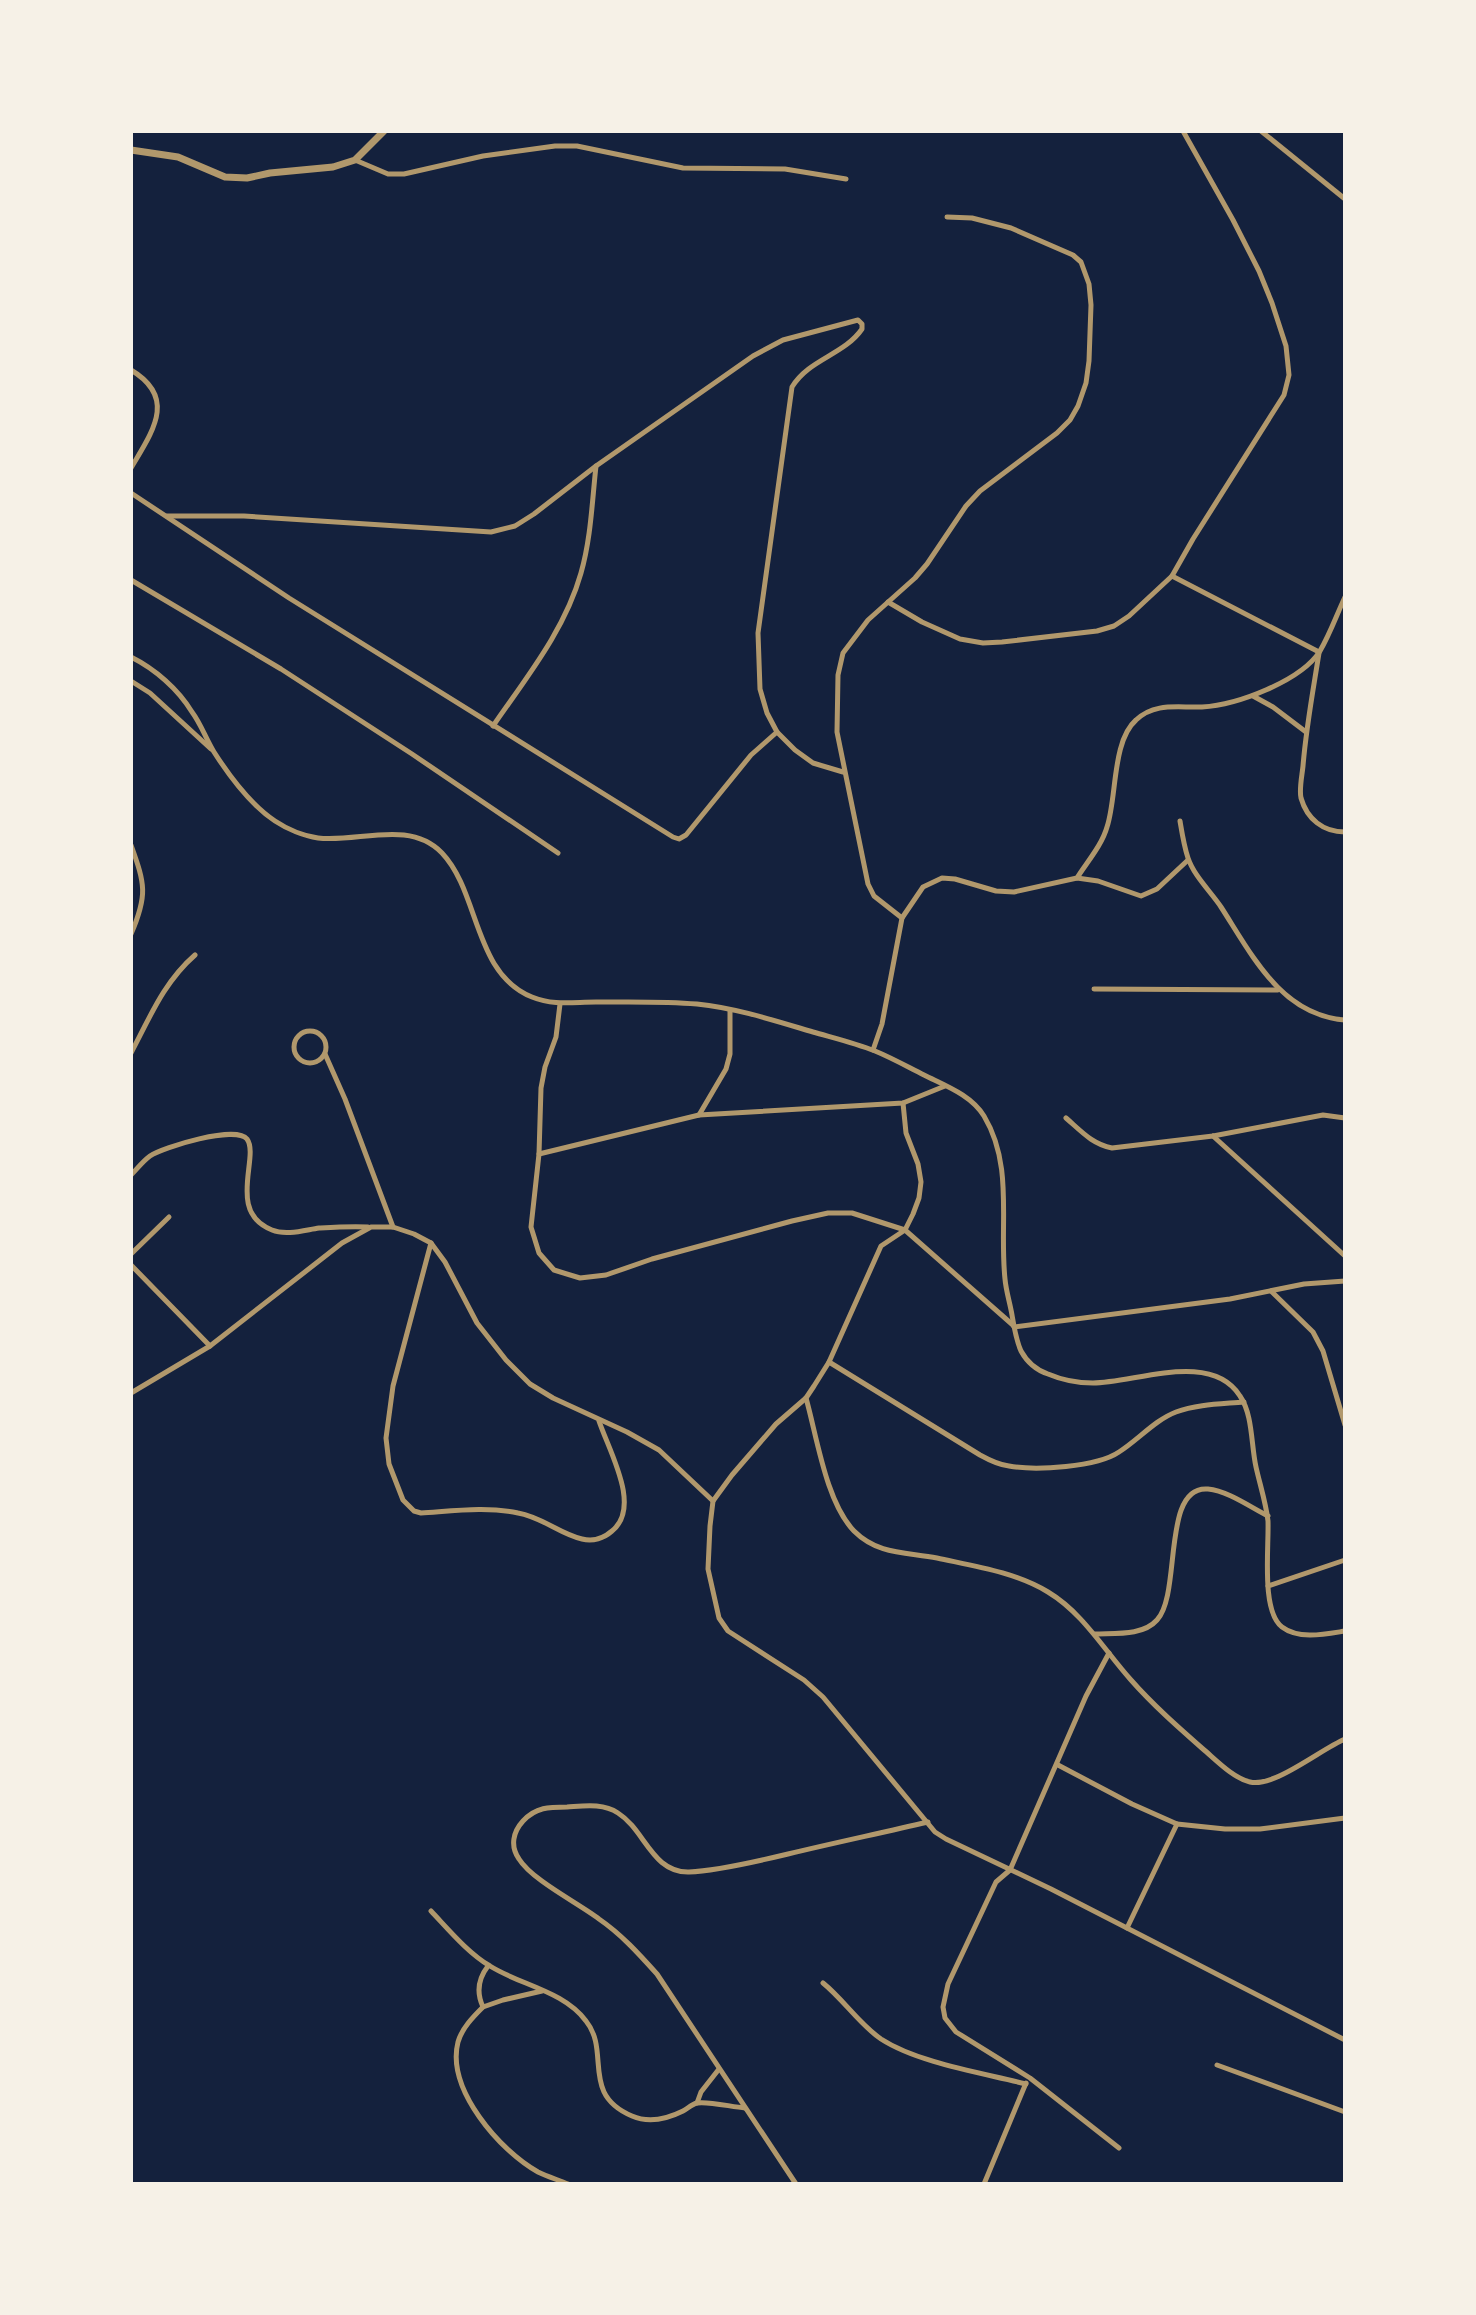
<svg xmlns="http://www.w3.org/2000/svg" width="1476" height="2315" viewBox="0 0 1476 2315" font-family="'DejaVu Sans',sans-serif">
<rect width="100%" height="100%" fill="#14213d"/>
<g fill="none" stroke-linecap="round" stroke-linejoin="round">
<g stroke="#b1986c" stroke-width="5">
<path d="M 1261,131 L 1345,199"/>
<path d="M 355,160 L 388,174 L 404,174 L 483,156 L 555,146 L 577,146 L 683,168 L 785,169 L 846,179"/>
<path d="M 131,370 C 178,398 152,432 131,468"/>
<path d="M 131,493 L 289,598 L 673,837 L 679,839 L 686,835 L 751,755 L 777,732"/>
<path d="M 167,516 L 244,516 L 491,532 L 515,526 L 534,514 L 596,466 L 753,356 L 783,340 L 858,320 L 862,324 L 862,329 C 844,355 809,359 792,387 L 758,633 L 760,689 L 767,713 L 777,732 L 795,750 L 813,763 L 843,772"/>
<path d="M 1172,576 L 1319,652"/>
<path d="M 131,580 L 281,669 L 412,754 L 558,853"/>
<path d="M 888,602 L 922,622 L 960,639 L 983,643 L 1002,642 L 1097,631 L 1114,626 L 1129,616 L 1172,576 L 1193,539 L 1284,395 L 1289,375 L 1286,346 L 1272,303 L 1259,271 L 1233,220 L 1183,131"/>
<path d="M 1319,653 C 1313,691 1306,728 1303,766 C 1302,776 1299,789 1301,798 C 1307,819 1323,832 1345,832"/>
<path d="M 131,657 C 155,669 178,689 192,712 C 201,724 206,739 214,752 C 230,777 251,805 275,821 C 287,829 304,836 318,838 C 358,843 409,819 442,853 C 480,893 473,973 532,997 C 554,1006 573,1002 596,1002 C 629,1002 663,1001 697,1004 C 736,1008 776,1021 813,1032 C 834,1038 855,1043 875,1051 C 892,1058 908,1067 924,1075 C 946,1086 971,1095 984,1116 C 1014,1166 999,1224 1005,1279 C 1006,1291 1010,1303 1012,1315 C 1014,1327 1016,1340 1021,1351 C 1027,1362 1036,1370 1048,1374 C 1062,1380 1077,1383 1093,1383 C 1135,1383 1211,1350 1240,1396 C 1253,1415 1251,1445 1256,1467 C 1260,1485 1266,1503 1268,1521 C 1269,1548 1261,1611 1282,1627 C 1299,1640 1326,1634 1345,1631"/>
<path d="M 131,681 L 150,693 L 211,749"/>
<path d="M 1253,696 L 1273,707 L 1306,732"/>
<path d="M 493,726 C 526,678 565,630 581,573 C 591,538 592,502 596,466"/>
<path d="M 1180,821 C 1182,833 1184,846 1188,858 C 1194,876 1211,892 1221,907 C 1252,955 1281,1015 1345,1020"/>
<path d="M 131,845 C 145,884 148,895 131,934"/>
<path d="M 1077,878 L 1098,881 L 1141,896 L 1157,889 L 1188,860"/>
<path d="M 902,918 L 874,896 L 868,884 L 837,732 L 838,675 L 843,653 L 868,620 L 915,578 L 927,564 L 966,506 L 980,491 L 1057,433 L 1070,420 L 1078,406 L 1086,383 L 1089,361 L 1091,305 L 1089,284 L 1081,262 L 1073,255 L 1011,228 L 972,218 L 947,217"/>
<path d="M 1094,989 L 1278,990"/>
<path d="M 560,1004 L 556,1037 L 545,1067 L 541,1088 L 539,1154 L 531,1227 L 539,1253 L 554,1270 L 580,1278 L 606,1275 L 652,1259 L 792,1221 L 828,1213 L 852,1213 L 905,1230 L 1014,1326"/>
<circle cx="310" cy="1047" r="16"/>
<path d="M 873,1050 L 882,1024 L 902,918 L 923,887 L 942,878 L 955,879 L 996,891 L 1014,892 L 1077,878 C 1087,862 1102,845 1107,827 C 1117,797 1112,741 1136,720 C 1155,702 1178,708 1202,707 C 1237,705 1301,681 1320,651 C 1330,634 1337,614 1345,597"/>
<path d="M 131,1053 C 150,1017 164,982 195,955"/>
<path d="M 325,1054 L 345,1099 L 393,1227"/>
<path d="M 903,1103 L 906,1133 L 918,1164 L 921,1182 L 919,1198 L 913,1214 L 905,1230 L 881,1246 L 829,1362 L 814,1386 L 806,1398 L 776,1424 L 732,1475 L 713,1501 L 710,1526 L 708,1569 L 719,1618 L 728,1631 L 804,1680 L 823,1697 L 935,1832 L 946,1839 L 1051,1889 L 1345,2040"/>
<path d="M 699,1115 L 726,1069 L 730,1054 L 730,1010"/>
<path d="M 1066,1118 C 1081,1131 1092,1144 1112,1148 L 1213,1136 L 1323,1115 L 1345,1118"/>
<path d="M 1213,1136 L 1345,1256"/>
<path d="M 539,1154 L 699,1115 L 903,1103 L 945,1086"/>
<path d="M 131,1175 C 137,1169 143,1161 150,1156 C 163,1147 236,1125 247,1139 C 260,1157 226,1212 272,1230 C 286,1236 305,1230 319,1228 C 336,1227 352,1226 368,1227"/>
<path d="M 431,1243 L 393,1386 L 386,1438 L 389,1464 L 403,1500 L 414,1511 L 421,1513 C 452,1511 487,1506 518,1513 C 542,1517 560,1534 582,1539 C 593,1542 604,1538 612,1531 C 642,1507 609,1451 599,1421"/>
<path d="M 131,1254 L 169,1217"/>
<path d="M 131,1265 L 210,1346"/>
<path d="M 1271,1291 L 1313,1332 L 1323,1351 L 1345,1425"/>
<path d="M 1014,1327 L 1230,1299 L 1304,1284 L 1345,1281"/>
<path d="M 829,1362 L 980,1455 C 989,1460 999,1465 1009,1466 C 1036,1471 1097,1467 1119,1452 C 1138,1440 1155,1420 1176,1412 C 1197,1404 1222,1404 1244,1402"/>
<path d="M 131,1393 L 210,1346 L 342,1243 L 371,1227 L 393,1227 L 414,1234 L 431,1243 L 445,1262 L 477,1323 L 506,1360 L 530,1384 L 553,1398 L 627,1432 L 659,1450 L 713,1501"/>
<path d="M 806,1398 C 817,1437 826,1502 854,1531 C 878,1555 906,1552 937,1558 C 974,1566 1015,1572 1048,1592 C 1083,1613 1104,1650 1131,1680 C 1153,1705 1178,1727 1203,1749 C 1216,1760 1233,1778 1250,1782 C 1274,1788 1321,1749 1345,1739"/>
<path d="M 1268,1586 L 1345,1560"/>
<path d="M 1095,1634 C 1115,1633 1143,1636 1157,1620 C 1182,1593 1161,1485 1208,1489 C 1228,1491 1250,1507 1268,1516"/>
<path d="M 1109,1653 L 1086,1696 L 1010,1870 L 996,1882 L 948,1984 L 943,2007 L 945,2018 L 956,2032 L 1030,2078 L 1119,2148"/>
<path d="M 1058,1765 L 1132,1804 L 1177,1824"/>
<path d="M 431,1911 C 449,1930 468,1953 490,1966 C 520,1985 564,1991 586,2021 C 611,2052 580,2094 632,2116 C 648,2123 667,2119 683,2111 C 687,2109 692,2104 697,2103 C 708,2101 732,2107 745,2108"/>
<path d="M 1127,1928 L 1177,1824 L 1225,1829 L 1260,1829 L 1345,1818"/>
<path d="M 488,1966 C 478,1979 476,1992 483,2007 C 473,2017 462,2028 458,2042 C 446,2089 500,2151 538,2172 C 548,2177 559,2180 568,2184"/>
<path d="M 823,1983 C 844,2000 859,2024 881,2039 C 918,2063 983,2073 1026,2084"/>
<path d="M 483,2007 L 503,2000 L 542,1991"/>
<path d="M 1217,2065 L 1345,2112"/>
<path d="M 697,2103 L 701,2092 L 719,2069"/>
<path d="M 796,2184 L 657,1974 C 639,1954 621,1934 599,1919 C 578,1903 532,1880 519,1859 C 510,1846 513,1832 523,1821 C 536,1807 549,1807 567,1807 C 584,1806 603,1803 618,1813 C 645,1830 652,1873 689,1872 C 717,1871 759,1861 788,1854 C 834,1843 881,1833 928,1822"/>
<path d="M 984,2184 L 1026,2083"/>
</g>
<path stroke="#b1986c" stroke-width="7" d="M 131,150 L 178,157 L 225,177 L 247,178 L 270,173 L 333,167 L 355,160 L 384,131"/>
</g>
<rect width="1476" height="2315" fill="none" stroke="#f6f1e7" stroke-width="266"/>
</svg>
